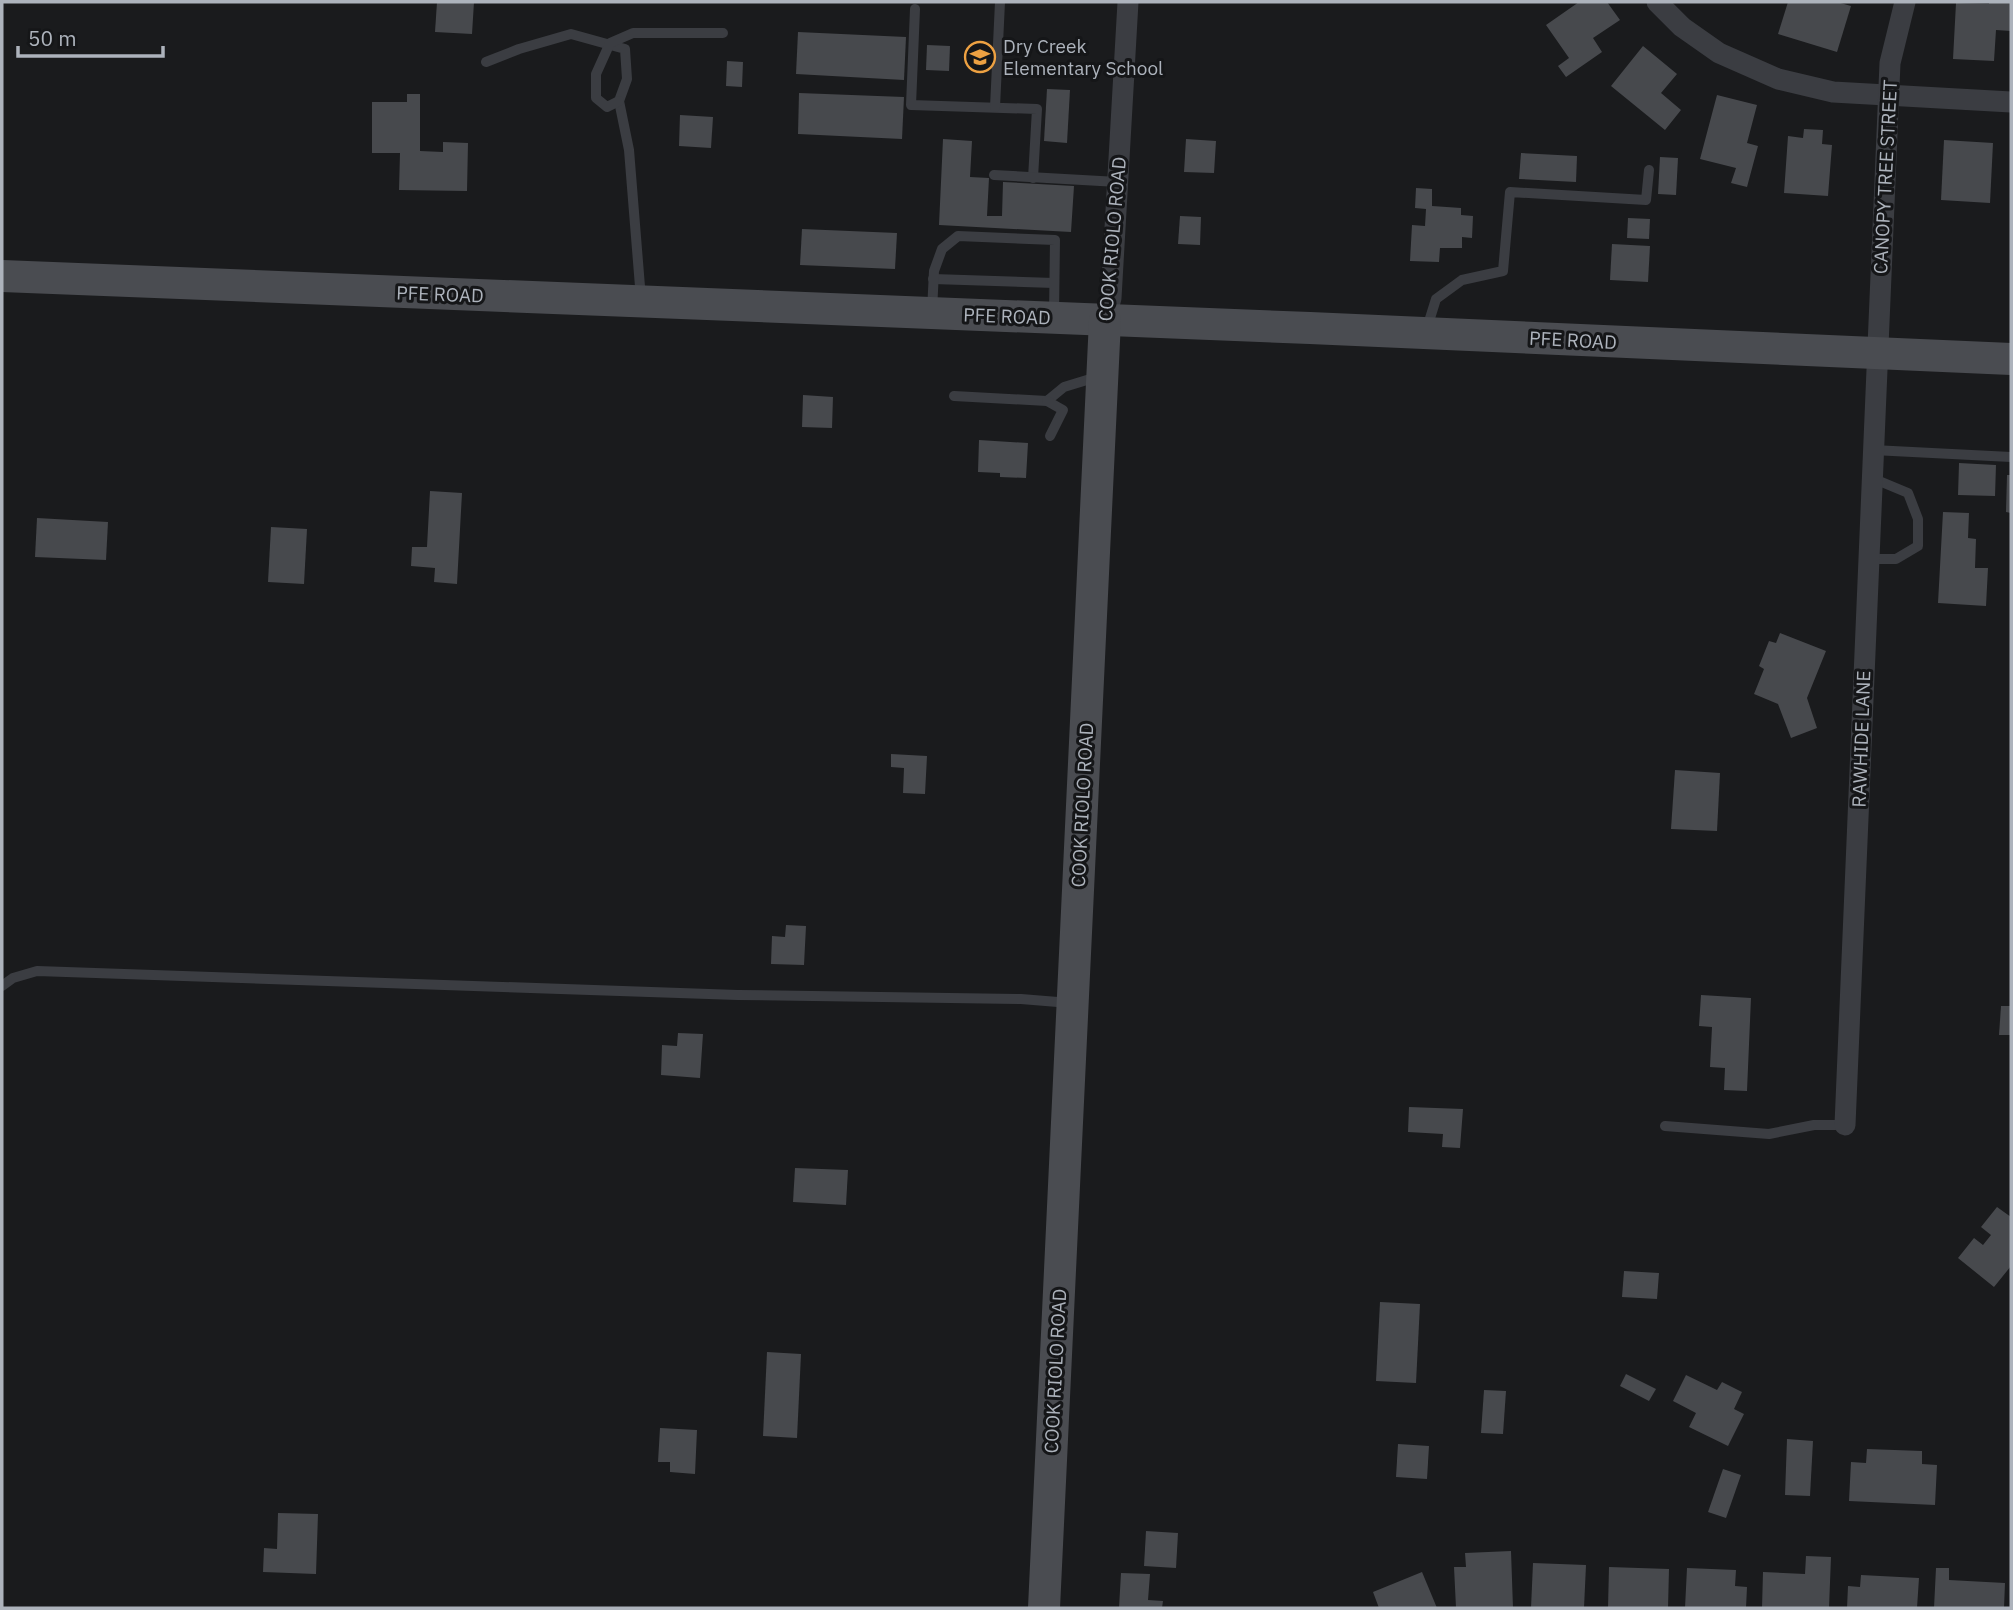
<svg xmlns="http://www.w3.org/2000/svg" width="2013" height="1610" viewBox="0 0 2013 1610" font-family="'IBM Plex Sans',sans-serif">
<rect width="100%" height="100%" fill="#1a1b1d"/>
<g fill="#47494d">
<path d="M 437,2 L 474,2 L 472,34 L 435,32 Z"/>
<path d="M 1579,2 L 1607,2 L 1620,20 L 1593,38 L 1602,52 L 1566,77 L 1558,66 L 1569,58 L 1546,25 Z"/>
<path d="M 1788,2 L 1837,2 L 1851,6 L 1837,52 L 1778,34 Z"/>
<path d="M 1989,2 L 2011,2 L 2011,31 L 1996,30 L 1994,61 L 1953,59 L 1956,3 L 1989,4 Z"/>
<path d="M 798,32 L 906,37 L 904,80 L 796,74 Z"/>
<path d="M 927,45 L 950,46 L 949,71 L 926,70 Z"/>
<path d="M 1643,46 L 1677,74 L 1661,93 L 1681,110 L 1665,130 L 1611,86 Z"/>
<path d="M 727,61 L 743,62 L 742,87 L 726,86 Z"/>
<path d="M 1047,89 L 1070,90 L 1067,143 L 1044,141 Z"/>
<path d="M 799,93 L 904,97 L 902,139 L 798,134 Z"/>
<path d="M 407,94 L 420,94 L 420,151 L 443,152 L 443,142 L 468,143 L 467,191 L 399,190 L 400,153 L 372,153 L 372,102 L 407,102 Z"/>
<path d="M 1717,95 L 1757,105 L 1747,143 L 1758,146 L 1747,187 L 1731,183 L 1736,168 L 1700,159 Z"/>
<path d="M 680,115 L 713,117 L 711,148 L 679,146 Z"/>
<path d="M 1804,129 L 1823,130 L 1822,144 L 1832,145 L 1828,196 L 1784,193 L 1788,136 L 1803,138 Z"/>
<path d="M 943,139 L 972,141 L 970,177 L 989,178 L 987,216 L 1002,216 L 1003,182 L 1074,186 L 1071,232 L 939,225 Z"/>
<path d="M 1186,139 L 1216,141 L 1214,173 L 1184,172 Z"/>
<path d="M 1944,140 L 1993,143 L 1990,203 L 1941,200 Z"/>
<path d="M 1521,153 L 1577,156 L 1576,182 L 1519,179 Z"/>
<path d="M 1660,157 L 1678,158 L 1676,195 L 1658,194 Z"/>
<path d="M 1416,188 L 1432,189 L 1432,206 L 1461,208 L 1461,215 L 1473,216 L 1472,238 L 1462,237 L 1462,248 L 1440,248 L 1439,262 L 1410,261 L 1412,225 L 1425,226 L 1426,209 L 1415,208 Z"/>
<path d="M 1180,216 L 1201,217 L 1200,245 L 1178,244 Z"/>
<path d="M 1628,218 L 1650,219 L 1649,239 L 1627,238 Z"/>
<path d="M 802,229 L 897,233 L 895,269 L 800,265 Z"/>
<path d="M 1612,244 L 1650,246 L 1648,282 L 1610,280 Z"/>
<path d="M 803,395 L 833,397 L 832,428 L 802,427 Z"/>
<path d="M 979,440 L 1028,443 L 1026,478 L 1000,477 L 1000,473 L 978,472 Z"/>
<path d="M 1959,463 L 1996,465 L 1995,496 L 1958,495 Z"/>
<path d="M 2007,475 L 2011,475 L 2011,513 L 2006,512 Z"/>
<path d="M 430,491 L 462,493 L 457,584 L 434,582 L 435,568 L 411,566 L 412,547 L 427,547 Z"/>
<path d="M 1943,512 L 1969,513 L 1968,538 L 1976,539 L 1975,568 L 1988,568 L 1986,606 L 1938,603 Z"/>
<path d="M 37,518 L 108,522 L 106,560 L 35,557 Z"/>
<path d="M 271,527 L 307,529 L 304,584 L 268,582 Z"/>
<path d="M 1780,633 L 1826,651 L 1807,698 L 1817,728 L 1791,738 L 1778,704 L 1754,694 L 1764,669 L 1759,666 L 1769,641 L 1776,643 Z"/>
<path d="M 891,754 L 927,756 L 925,794 L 903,793 L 904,768 L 891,767 Z"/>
<path d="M 1675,770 L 1720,773 L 1717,831 L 1671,829 Z"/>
<path d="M 786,925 L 806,926 L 804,965 L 771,964 L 772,936 L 785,937 Z"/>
<path d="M 1701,995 L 1751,998 L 1747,1091 L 1724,1090 L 1725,1068 L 1710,1067 L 1712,1027 L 1699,1026 Z"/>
<path d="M 2001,1006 L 2011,1006 L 2011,1035 L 1999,1035 Z"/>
<path d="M 678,1033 L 703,1034 L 700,1078 L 661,1075 L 662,1045 L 677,1046 Z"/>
<path d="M 1409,1107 L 1463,1109 L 1460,1148 L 1442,1147 L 1443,1134 L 1408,1132 Z"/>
<path d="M 795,1168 L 848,1170 L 846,1205 L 793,1202 Z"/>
<path d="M 1997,1207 L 2011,1217 L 2011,1266 L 1994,1287 L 1958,1258 L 1974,1238 L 1983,1245 L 1991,1235 L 1981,1227 Z"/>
<path d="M 1624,1271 L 1659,1273 L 1657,1299 L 1622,1297 Z"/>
<path d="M 1380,1302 L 1420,1304 L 1416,1383 L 1376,1381 Z"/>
<path d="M 767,1352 L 801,1354 L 797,1438 L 763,1436 Z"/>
<path d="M 1626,1374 L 1656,1389 L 1649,1401 L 1620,1386 Z"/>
<path d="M 1686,1375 L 1717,1390 L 1722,1382 L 1742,1392 L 1734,1409 L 1744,1414 L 1728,1446 L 1689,1427 L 1696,1413 L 1673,1401 Z"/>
<path d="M 1484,1390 L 1506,1391 L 1503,1434 L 1481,1433 Z"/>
<path d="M 660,1428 L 697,1430 L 695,1474 L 670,1472 L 670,1462 L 658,1462 Z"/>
<path d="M 1787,1439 L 1813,1441 L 1810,1496 L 1785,1495 Z"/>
<path d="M 1398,1444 L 1429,1446 L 1427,1479 L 1396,1477 Z"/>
<path d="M 1867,1449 L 1922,1451 L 1922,1464 L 1937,1465 L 1935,1505 L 1849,1501 L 1851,1462 L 1866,1463 Z"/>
<path d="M 1723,1469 L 1741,1475 L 1726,1518 L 1708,1512 Z"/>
<path d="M 278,1513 L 318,1514 L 316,1574 L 263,1572 L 264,1548 L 277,1549 Z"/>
<path d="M 1146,1531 L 1178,1533 L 1176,1568 L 1144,1566 Z"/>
<path d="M 1511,1551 L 1513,1608 L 1456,1608 L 1454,1567 L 1466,1567 L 1465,1553 Z"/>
<path d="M 1806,1556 L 1831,1557 L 1829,1608 L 1762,1608 L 1763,1572 L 1805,1574 Z"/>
<path d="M 1533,1563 L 1586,1565 L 1584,1608 L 1531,1608 Z"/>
<path d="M 1609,1567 L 1669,1569 L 1668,1608 L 1608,1608 Z"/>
<path d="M 1687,1568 L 1736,1570 L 1735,1586 L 1747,1587 L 1746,1608 L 1685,1608 Z"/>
<path d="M 1936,1568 L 1949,1568 L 1949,1580 L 2005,1583 L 2004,1608 L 1934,1608 Z"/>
<path d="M 1422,1572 L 1437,1608 L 1379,1608 L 1373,1592 Z"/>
<path d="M 1121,1573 L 1150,1574 L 1148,1600 L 1163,1601 L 1162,1608 L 1119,1608 Z"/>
<path d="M 1861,1575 L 1919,1578 L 1917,1608 L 1847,1608 L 1848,1586 L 1860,1587 Z"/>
</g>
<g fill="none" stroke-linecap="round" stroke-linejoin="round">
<g stroke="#3b3d42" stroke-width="10">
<path d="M 915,9 L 911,105 L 1037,109 L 1033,178"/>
<path d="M 486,62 L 519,49 L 571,34 L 625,49 L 627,79 L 619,101 L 629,150 L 641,299"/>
<path d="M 619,101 L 607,107 L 596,98 L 596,74 L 610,43 L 633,33 L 723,33"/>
<path d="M 995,107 L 1000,2"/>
<path d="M 994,175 L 1118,182"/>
<path d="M 933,279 L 1054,283"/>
<path d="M 932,311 L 934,271 L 942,249 L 958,236 L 1055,240 L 1054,315"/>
<path d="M 1426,331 L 1436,299 L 1462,280 L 1503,271 L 1510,192 L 1646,200 L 1649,170"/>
<path d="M 954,396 L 1047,401 L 1064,387 L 1100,376"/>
<path d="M 1047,401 L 1063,410 L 1050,436"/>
<path d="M 1873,450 L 2011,457"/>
<path d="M 1868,559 L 1896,559 L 1918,546 L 1918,519 L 1908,493 L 1872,478"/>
<path d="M 2,986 L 13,978 L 37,971 L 738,995 L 1021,999 L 1070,1003"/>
<path d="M 1665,1126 L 1769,1134 L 1814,1125 L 1845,1125"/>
</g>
<g stroke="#3b3d42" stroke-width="21">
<path d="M 1657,2 L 1682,27 L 1719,53 L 1778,79 L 1833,92 L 2011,102"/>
<path d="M 1105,320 L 1111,298 L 1128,2"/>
<path d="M 1845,1125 L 1890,63 L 1905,2"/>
</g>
<g stroke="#4a4c51" stroke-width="32">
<path d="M 2,276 L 1310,328 L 2011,359"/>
<path d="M 1044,1608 L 1105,320"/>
</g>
</g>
<defs>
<g id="school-ring" transform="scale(1.575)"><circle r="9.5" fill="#151618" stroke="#eda142" stroke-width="1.5"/><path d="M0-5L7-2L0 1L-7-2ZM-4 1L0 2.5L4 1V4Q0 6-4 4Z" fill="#eda142"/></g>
</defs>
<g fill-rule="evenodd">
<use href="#school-ring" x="980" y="57"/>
</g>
<g text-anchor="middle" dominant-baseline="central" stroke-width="6" stroke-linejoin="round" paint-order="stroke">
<g font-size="19" fill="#adb3bc" stroke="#151618" text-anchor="start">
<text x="1003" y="46">Dry Creek<tspan x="1003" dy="22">Elementary School</tspan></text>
</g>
<g font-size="19" fill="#adb3bc" stroke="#151618">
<text transform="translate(1885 177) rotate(-87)">CANOPY TREE STREET</text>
<text transform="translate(1112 239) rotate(-85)">COOK RIOLO ROAD</text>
<text transform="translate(440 294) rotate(2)">PFE ROAD</text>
<text transform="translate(1007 316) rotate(2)">PFE ROAD</text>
<text transform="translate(1573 340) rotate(3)">PFE ROAD</text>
<text transform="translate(1861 739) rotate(-88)">RAWHIDE LANE</text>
<text transform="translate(1082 805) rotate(-87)">COOK RIOLO ROAD</text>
<text transform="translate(1055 1371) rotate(-87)">COOK RIOLO ROAD</text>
</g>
</g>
<rect width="2013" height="1610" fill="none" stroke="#adb3bc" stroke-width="7"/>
<path d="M18 46v10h145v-10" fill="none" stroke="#adb3bc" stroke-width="3.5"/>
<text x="28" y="46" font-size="21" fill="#adb3bc" stroke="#151618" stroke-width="5" paint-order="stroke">50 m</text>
</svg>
